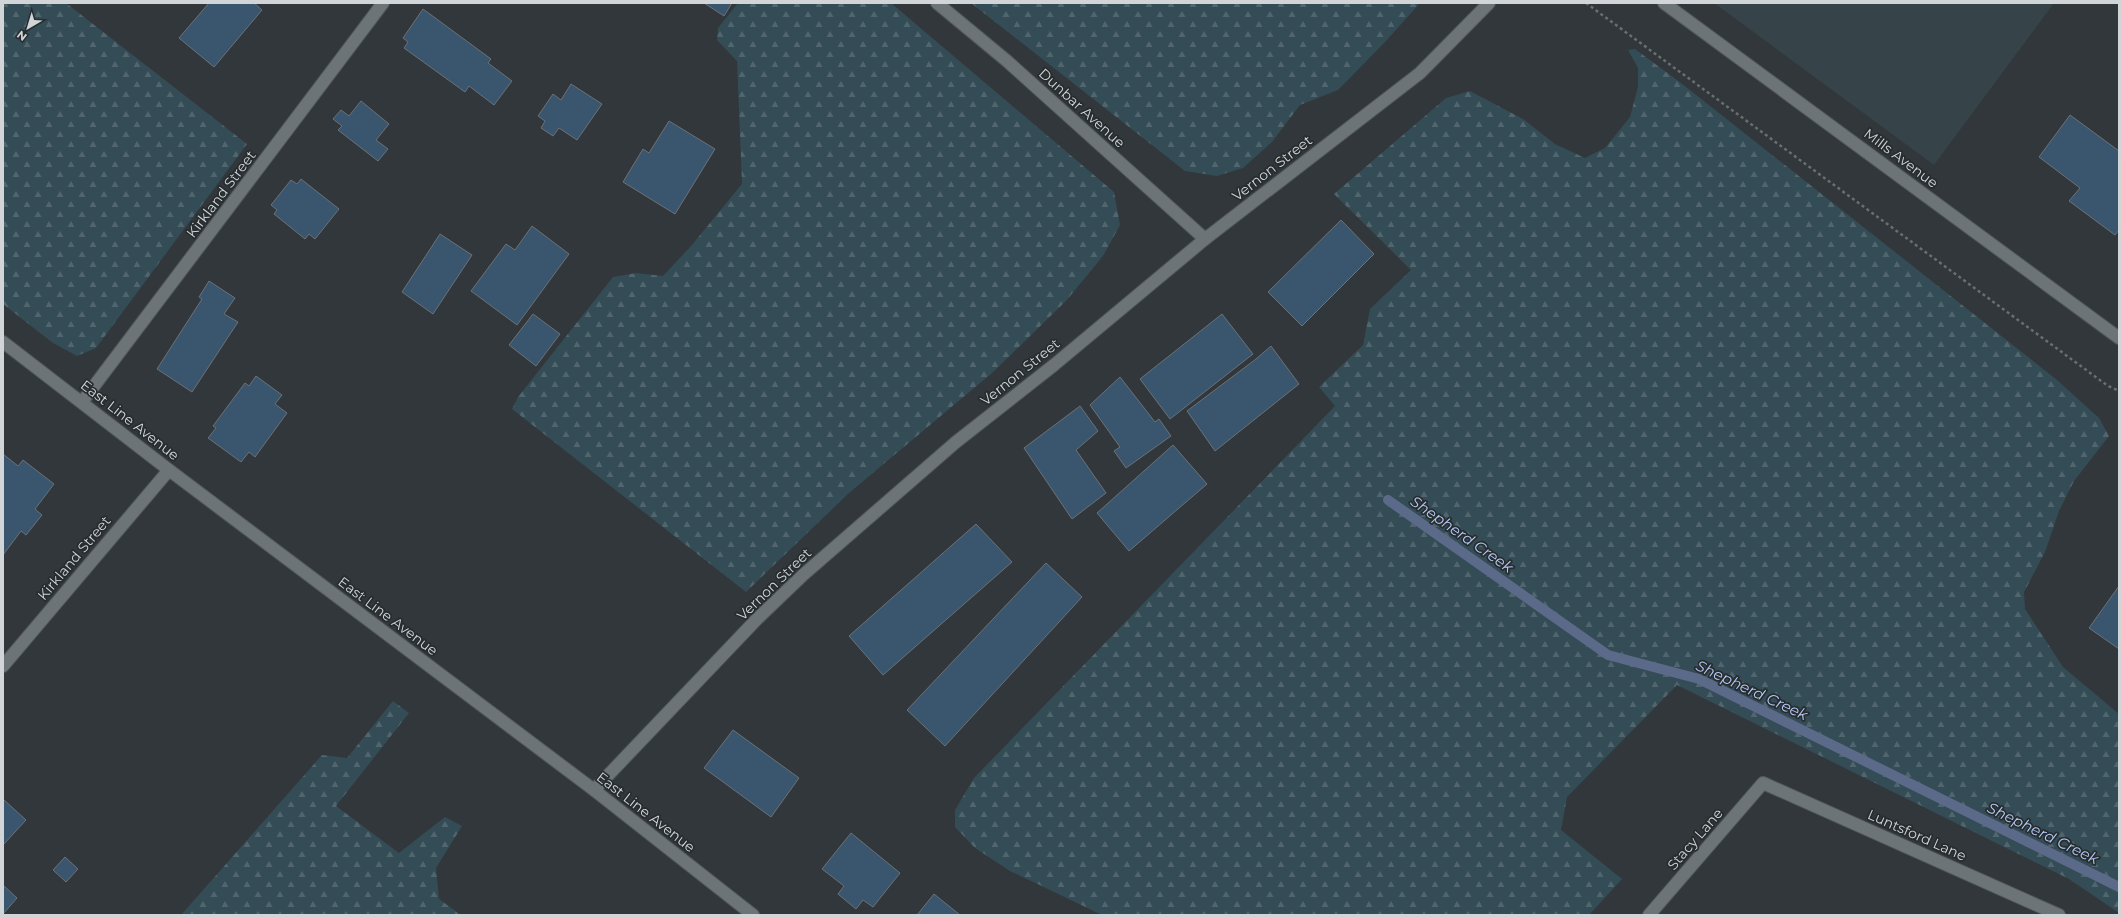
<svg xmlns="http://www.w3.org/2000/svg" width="2122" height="918" viewBox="0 0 2122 918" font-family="Montserrat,sans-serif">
<defs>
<pattern id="forest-firs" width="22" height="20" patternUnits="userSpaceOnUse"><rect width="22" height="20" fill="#344c56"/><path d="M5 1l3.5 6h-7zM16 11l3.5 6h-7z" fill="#50656e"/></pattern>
</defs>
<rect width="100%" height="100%" fill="#31373a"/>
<path fill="#364349" d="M 1714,3 L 2054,3 L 1934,165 Z"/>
<g fill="url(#forest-firs)">
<path d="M 3,3 L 66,3 L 247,144 L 96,348 L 77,356 L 53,343 L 3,304 Z"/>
<path d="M 738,3 L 891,3 L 1114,192 L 1120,225 L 1103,256 L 1066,301 L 992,373 L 849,493 L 746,592 L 512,409 L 518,397 L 613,277 L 636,273 L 663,276 L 691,246 L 742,184 L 737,61 L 717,40 L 718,28 Z"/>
<path d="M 971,3 L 1420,3 L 1385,42 L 1338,90 L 1300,105 L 1272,142 L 1243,168 L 1217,176 L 1185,171 Z"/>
<path d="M 1635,49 L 1681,83 L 2057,380 L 2099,418 L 2109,436 L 2074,481 L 2059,511 L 2045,552 L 2024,592 L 2025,609 L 2063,667 L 2119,714 L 2119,913 L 2069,879 L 1677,685 L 1567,797 L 1561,830 L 1622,879 L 1589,915 L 1102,915 L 1010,871 L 975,848 L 955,827 L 955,810 L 974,778 L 1335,406 L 1319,387 L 1363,345 L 1370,309 L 1411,270 L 1334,194 L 1446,98 L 1470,91 L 1523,119 L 1555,144 L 1585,158 L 1605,148 L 1630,117 L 1638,87 L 1638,68 L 1628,50 Z"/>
<path d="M 393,701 L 409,713 L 336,806 L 399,853 L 445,817 L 462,826 L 436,868 L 439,899 L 461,915 L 181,915 L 322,755 L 347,758 Z"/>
</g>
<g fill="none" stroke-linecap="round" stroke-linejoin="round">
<path stroke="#5c6a8a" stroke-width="10" d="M 1388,500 L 1608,655 L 1699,679 L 2119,887"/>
</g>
<g fill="#3a566f" stroke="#6c7176">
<path d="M 209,3 L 254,3 L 262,10 L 214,67 L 179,38 Z"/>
<path d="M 704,3 L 732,3 L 724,16 Z"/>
<path d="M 423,9 L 491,59 L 488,63 L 512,81 L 494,105 L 469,86 L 465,92 L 404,48 L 408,42 L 403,38 Z"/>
<path d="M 571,84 L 602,104 L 577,140 L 559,128 L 553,136 L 541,128 L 545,121 L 538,116 L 553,94 L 561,100 Z"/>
<path d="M 361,101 L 389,124 L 376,140 L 388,149 L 378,161 L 338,130 L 342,126 L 333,119 L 341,110 L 349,116 Z"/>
<path d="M 2070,115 L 2119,151 L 2119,230 L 2115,235 L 2069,201 L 2080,188 L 2039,157 Z"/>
<path d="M 669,121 L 715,149 L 675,214 L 623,182 L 643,149 L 649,153 Z"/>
<path d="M 301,179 L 339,209 L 315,239 L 309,234 L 305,239 L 274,214 L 277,210 L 271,205 L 291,180 L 297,184 Z"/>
<path d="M 1341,220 L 1374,254 L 1302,326 L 1268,292 Z"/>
<path d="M 532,226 L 569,254 L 517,325 L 471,291 L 506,244 L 515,250 Z"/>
<path d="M 440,234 L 472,255 L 433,314 L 402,292 Z"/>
<path d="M 209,281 L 235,298 L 224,314 L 238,322 L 192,392 L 157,369 L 202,299 L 199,297 Z"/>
<path d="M 533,314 L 560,334 L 536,366 L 509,345 Z"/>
<path d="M 1222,314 L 1253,354 L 1170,419 L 1140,379 Z"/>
<path d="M 1271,346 L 1299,384 L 1215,451 L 1187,411 L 1256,359 Z"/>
<path d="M 256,376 L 282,395 L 275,404 L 287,413 L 255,457 L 249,452 L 241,462 L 208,438 L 216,428 L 213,426 L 245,383 L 249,386 Z"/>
<path d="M 1120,377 L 1155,422 L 1159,419 L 1171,436 L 1126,468 L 1114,451 L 1120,447 L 1090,405 Z"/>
<path d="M 1080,406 L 1098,431 L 1076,450 L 1106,493 L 1072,519 L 1024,448 Z"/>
<path d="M 1173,445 L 1207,484 L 1129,551 L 1097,513 Z"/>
<path d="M 3,454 L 18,466 L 23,460 L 54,484 L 35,509 L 42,515 L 26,535 L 21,531 L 3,555 Z"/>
<path d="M 976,524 L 1012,562 L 883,675 L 849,636 Z"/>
<path d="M 1046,563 L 1082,597 L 945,746 L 907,710 Z"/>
<path d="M 2119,586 L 2119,649 L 2089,628 Z"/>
<path d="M 733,730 L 799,778 L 771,817 L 704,768 Z"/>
<path d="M 3,799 L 26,820 L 3,845 Z"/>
<path d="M 851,833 L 900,873 L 873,907 L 863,900 L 856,909 L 838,894 L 844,886 L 822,869 Z"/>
<path d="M 65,857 L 78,869 L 66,882 L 53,870 Z"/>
<path d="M 3,885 L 17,898 L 3,914 Z"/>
<path d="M 934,894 L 960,915 L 917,915 Z"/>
</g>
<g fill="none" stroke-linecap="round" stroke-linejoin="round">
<g stroke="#505558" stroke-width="14">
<g id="minor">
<path d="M 937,3 L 1007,61 L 1205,239"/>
<path d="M 1664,3 L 2119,338"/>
<path d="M 3,342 L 169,470 L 594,790 L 753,915"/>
<path d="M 82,402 L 383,3"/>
<path d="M 3,666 L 169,470"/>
<path d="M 594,790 L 757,619 L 803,575 L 956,442 L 1054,365 L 1205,239 L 1420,73 L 1489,3"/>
<path d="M 1649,915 L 1763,783 L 2059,915"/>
</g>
</g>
<path stroke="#696e71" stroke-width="2.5" stroke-dasharray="3 3" stroke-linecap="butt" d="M 1586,3 L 2108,386 L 2119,391"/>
<use href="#minor" stroke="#6d7477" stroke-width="12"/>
</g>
<g text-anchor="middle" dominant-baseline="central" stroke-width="3.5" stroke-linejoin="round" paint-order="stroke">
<g font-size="14" fill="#d1d5d7" stroke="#272d2f">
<text transform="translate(1082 108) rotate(42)">Dunbar Avenue</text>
<text transform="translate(1901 158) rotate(37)">Mills Avenue</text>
<text transform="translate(1272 168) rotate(-38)">Vernon Street</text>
<text transform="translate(221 194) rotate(-53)">Kirkland Street</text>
<text transform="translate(1020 372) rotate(-39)">Vernon Street</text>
<text transform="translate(130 420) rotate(38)">East Line Avenue</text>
<text transform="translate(74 558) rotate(-50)">Kirkland Street</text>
<text transform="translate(774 584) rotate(-44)">Vernon Street</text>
<text transform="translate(388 616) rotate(37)">East Line Avenue</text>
<text transform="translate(646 812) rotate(38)">East Line Avenue</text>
<text transform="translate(1917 835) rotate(24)">Luntsford Lane</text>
<text transform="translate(1695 839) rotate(-49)">Stacy Lane</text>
</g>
<g font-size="15" font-style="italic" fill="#b6caf7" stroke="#272d2f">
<text transform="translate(1462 534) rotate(35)">Shepherd Creek</text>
<text transform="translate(1752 690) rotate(25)">Shepherd Creek</text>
<text transform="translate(2043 833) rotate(26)">Shepherd Creek</text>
</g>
</g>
<rect width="2122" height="918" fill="none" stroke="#d1d5d7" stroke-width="8"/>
<g transform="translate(28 28) rotate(218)" stroke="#272d2f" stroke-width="3" paint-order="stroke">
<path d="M0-3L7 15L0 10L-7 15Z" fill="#d1d5d7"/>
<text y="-6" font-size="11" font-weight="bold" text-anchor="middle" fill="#d1d5d7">N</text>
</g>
</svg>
